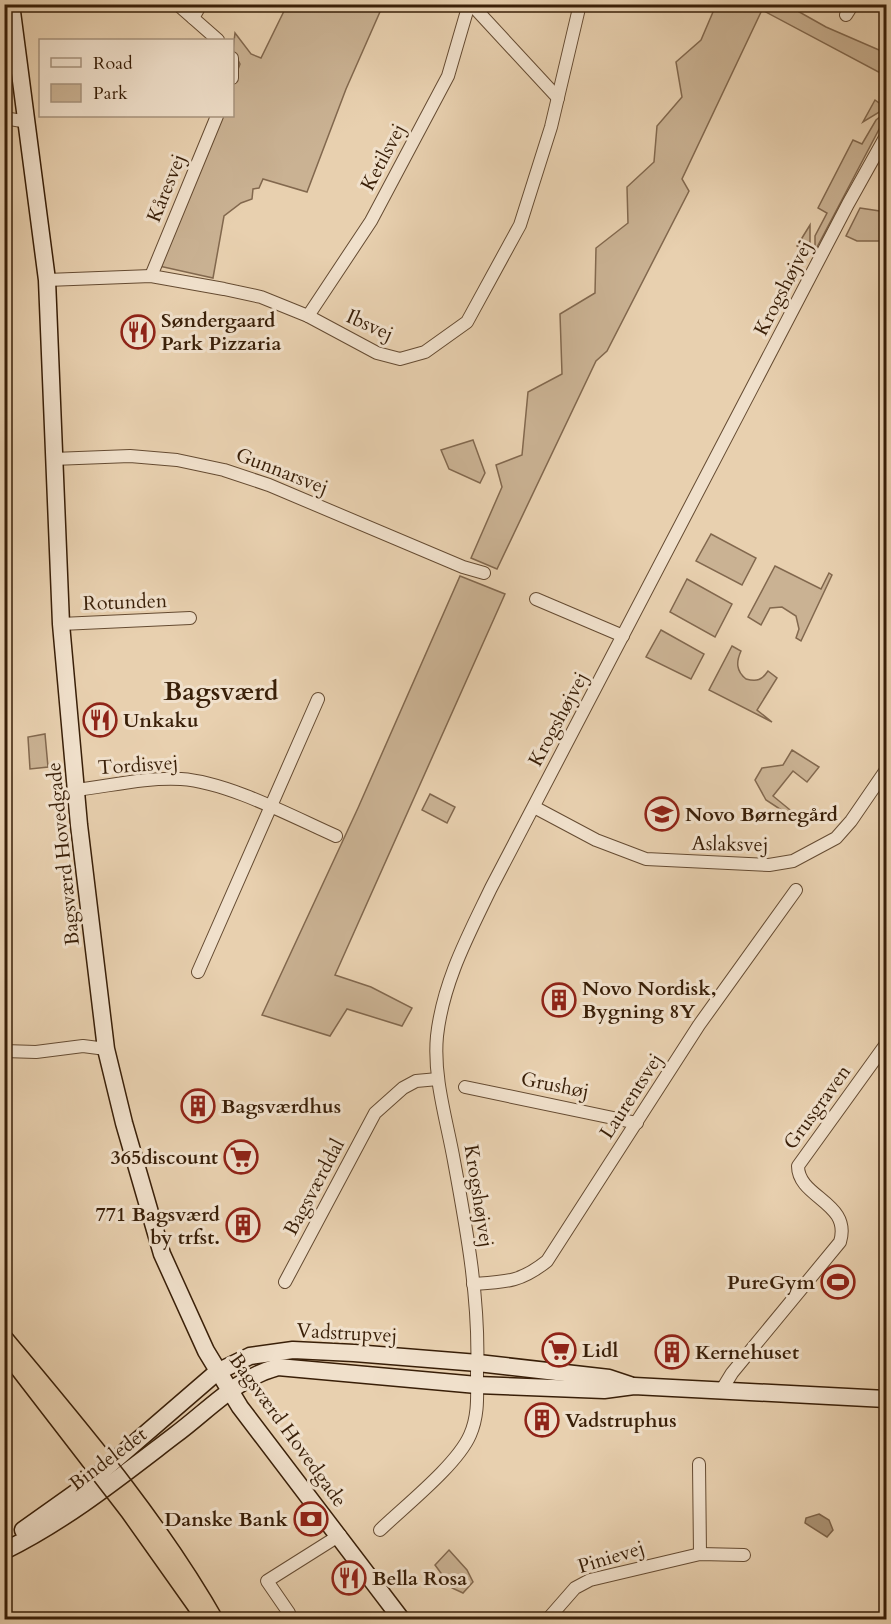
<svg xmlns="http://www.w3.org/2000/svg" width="891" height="1624" viewBox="0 0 891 1624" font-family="Cardo,serif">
<rect width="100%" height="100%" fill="#e8d0af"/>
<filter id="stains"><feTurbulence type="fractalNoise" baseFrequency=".00333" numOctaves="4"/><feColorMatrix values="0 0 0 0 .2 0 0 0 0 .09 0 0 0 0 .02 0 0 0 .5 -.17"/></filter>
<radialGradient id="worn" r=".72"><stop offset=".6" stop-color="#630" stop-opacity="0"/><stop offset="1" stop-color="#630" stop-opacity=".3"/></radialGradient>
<g fill="#cab293" stroke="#82684e" stroke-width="1.5">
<path d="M 287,5 L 383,5 L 346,89 L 307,192 L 263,179 L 259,188 L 253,189 L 252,199 L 241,203 L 224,216 L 213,278 L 159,266 L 219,116 L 232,116 L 233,83 L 240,64 L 233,50 L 235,33 L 251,54 L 261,58 Z"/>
<path d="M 716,5 L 787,5 L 826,27 L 886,53 L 886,76 L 762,10 L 682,179 L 689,191 L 607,351 L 596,361 L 497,569 L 471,558 L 502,487 L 496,465 L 522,455 L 528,392 L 562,374 L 560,314 L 595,293 L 596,248 L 628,223 L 627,187 L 654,162 L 657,126 L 682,97 L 676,62 L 701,40 Z"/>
<path d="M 875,100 L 886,108 L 863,122 Z"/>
<path d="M 886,112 L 886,116 L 815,251 L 815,236 L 827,213 L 818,208 L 853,140 L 862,144 L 876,120 Z"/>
<path d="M 860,208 L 886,212 L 883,241 L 857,241 L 846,236 Z"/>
<path d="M 810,225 L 810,253 L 797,246 Z"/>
<path d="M 473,440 L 485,473 L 480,483 L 449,469 L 441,450 Z"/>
<path d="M 711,534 L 756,558 L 742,585 L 696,561 Z"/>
<path d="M 775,566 L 821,589 L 829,573 L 832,575 L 801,641 L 796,638 L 799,629 L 796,616 L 782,607 L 770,608 L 761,625 L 748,617 Z"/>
<path d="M 460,576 L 505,594 L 335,975 L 371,987 L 412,1008 L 402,1026 L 347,1009 L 330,1036 L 262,1015 L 358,808 Z"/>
<path d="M 687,579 L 732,604 L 715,637 L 670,612 Z"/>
<path d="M 661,630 L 704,654 L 691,679 L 646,657 Z"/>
<path d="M 732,646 L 741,651 C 736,662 736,671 746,679 C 757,682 762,680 768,671 L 777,678 L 757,710 L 772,722 L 709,690 Z"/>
<path d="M 45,734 L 48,767 L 30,769 L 28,737 Z"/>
<path d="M 792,750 L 819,767 L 807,782 L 793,771 L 773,796 L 795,814 L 792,817 L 766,800 L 755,780 L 762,768 L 783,765 Z"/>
<path d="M 430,794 L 455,807 L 447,823 L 422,810 Z"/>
<path d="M 449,1550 L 467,1570 L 473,1582 L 463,1593 L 452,1588 L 435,1565 Z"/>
</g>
<path fill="#ac9476" stroke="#7e654a" stroke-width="1.5" d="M 819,1514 L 829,1520 L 833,1530 L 827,1537 L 805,1523 L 806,1518 Z"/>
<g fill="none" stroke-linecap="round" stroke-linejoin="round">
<g stroke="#654b32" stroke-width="14">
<g id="street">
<path d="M 177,4 L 218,40"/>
<path d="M 471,4 L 558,98"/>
<path d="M 846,15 L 853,4"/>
<path d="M 193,18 L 201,4"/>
<path d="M 232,58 L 232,78"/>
<path d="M 4,118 L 28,122"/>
<path d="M 151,276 L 217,116"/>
<path d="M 47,280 L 151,276 L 224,289 L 261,297 L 308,316 L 377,353 L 400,359 L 425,352 L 467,322 L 520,225 L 551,127 L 580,4"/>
<path d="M 308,316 L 371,221 L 448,76 L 469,4"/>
<path d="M 53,459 L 130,456 L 177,460 L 224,470 L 269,485 L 463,567 L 484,573"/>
<path d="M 536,599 L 623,636"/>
<path d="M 61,624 L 190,618"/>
<path d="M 76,790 C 110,786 146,777 181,779 C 228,782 293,817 336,836"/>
<path d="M 534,807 L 596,840 L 646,859 L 769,865 L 793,861 L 836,838 L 851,821 L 886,770"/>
<path d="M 198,972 L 318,699"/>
<path d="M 4,1051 L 36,1052 L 83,1046 L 106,1049"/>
<path d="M 465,1087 L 637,1123"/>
<path d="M 4,1216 L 5,1217"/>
<path d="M 285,1282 L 375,1113 L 403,1088 L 416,1081 L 438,1079"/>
<path d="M 473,1284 C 506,1282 521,1282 547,1261 L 699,1025 L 796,890"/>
<path d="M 721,1391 L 732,1373 L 840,1242 C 852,1202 798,1198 798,1166 L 886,1044"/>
<path d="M 699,1464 L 700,1554"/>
<path d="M 380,1530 C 405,1506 457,1465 470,1435 C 479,1415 477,1394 477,1373 C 480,1302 467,1231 454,1161 C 447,1121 433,1078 437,1036 C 443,982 468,936 491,888 L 848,204 L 886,136"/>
<path d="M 289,1613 L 267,1581 L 340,1535"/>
<path d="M 547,1620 L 575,1588 L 590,1580 L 700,1554 L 744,1555"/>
</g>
</g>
<g stroke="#391f08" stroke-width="19">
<g id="secondary">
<path d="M 11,4 L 47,280 L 61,624 L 79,825 L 106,1049 L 124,1123 L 162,1254 L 206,1351 L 240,1407 L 402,1620"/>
<path d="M 23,1530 L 85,1486 L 217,1372 L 250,1356 L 293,1350 L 354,1353 L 478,1363 L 609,1378 L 630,1385"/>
<path d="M 4,1551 C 67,1520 120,1477 175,1435 C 209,1410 236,1378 278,1367 L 477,1385 L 604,1390 L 634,1386 L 886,1399"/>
</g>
</g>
<use href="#street" stroke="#f0e0cb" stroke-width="12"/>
<use href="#secondary" stroke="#f0e0cb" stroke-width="16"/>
<g stroke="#391f08" stroke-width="1.5">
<path d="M 4,1324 C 83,1419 164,1512 225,1620"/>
<path d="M 4,1364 L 122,1517 L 195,1620"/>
</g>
</g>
<defs>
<g id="restaurant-ring" transform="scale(1.725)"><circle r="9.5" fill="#f0e0cb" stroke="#8f2418" stroke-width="1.5"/><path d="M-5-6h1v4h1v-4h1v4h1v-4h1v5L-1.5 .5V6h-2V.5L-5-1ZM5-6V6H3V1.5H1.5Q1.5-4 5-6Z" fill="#8f2418"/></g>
<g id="school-ring" transform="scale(1.725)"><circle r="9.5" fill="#f0e0cb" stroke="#8f2418" stroke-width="1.5"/><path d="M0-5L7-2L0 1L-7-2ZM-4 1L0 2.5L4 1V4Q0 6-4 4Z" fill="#8f2418"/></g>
<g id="building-ring" transform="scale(1.725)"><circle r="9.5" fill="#f0e0cb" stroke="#8f2418" stroke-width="1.5"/><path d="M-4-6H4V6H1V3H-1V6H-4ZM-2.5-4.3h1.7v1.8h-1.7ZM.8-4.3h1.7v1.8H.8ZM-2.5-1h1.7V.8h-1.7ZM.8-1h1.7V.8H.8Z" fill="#8f2418"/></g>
<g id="supermarket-ring" transform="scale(1.725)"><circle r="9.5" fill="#f0e0cb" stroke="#8f2418" stroke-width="1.5"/><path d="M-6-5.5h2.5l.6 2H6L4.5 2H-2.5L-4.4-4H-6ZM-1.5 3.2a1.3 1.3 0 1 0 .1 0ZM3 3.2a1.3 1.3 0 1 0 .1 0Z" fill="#8f2418"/></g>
<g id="stadium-ring" transform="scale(1.725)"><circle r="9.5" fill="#f0e0cb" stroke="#8f2418" stroke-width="1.5"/><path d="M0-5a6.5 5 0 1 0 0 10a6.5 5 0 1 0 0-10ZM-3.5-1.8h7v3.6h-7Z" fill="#8f2418"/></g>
<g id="bank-ring" transform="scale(1.725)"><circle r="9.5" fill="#f0e0cb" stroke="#8f2418" stroke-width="1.5"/><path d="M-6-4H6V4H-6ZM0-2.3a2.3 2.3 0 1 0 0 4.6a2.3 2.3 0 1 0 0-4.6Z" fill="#8f2418"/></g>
</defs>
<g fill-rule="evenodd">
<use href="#restaurant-ring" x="138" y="332"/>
<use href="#restaurant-ring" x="100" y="720"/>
<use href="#school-ring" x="662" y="814"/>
<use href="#building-ring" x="559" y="1000"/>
<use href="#building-ring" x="198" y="1106"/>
<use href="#supermarket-ring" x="241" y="1157"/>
<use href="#building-ring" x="243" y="1225"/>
<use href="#stadium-ring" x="838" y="1282"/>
<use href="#supermarket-ring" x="559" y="1350"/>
<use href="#building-ring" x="672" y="1352"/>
<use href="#building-ring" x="542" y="1420"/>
<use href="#bank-ring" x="311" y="1519"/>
<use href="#restaurant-ring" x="349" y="1578"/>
</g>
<g text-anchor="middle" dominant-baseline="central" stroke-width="6" stroke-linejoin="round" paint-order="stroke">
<g font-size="20" fill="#391f08" stroke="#f0e0cb">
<text transform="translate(383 157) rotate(-62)">Ketilsvej</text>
<text transform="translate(166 188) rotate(-68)">Kåresvej</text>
<text transform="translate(783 288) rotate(-63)">Krogshøjvej</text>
<text transform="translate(370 325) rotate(24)">Ibsvej</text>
<text transform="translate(282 471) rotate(21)">Gunnarsvej</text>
<text transform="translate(125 602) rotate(-2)">Rotunden</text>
<text transform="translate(558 719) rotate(-62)">Krogshøjvej</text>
<text transform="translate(138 765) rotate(-4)">Tordisvej</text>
<text transform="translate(730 844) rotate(1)">Aslaksvej</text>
<text transform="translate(63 854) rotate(-96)">Bagsværd Hovedgade</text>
<text transform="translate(555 1085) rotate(11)">Grushøj</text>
<text transform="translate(631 1096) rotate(-57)">Laurentsvej</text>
<text transform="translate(817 1107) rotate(-54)">Grusgraven</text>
<text transform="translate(314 1187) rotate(-62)">Bagsværddal</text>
<text transform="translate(479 1196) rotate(81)">Krogshøjvej</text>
<text transform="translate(347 1333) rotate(3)">Vadstrupvej</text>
<text transform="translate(288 1430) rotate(54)">Bagsværd Hovedgade</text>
<text transform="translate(108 1459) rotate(-37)">Bindeledet</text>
<text transform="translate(611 1557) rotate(-17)">Pinievej</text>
</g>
<g font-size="20" font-weight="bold" fill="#391f08" stroke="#f0e0cb" text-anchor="start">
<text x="161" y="320">Søndergaard<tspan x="161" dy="23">Park Pizzaria</tspan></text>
<text x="123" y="720">Unkaku</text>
<text x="685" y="814">Novo Børnegård</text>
<text x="582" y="988">Novo Nordisk,<tspan x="582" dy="23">Bygning 8Y</tspan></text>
<text x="221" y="1106">Bagsværdhus</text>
<text x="218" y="1157" text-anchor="end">365discount</text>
<text x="220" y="1214" text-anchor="end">771 Bagsværd<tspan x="220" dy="23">by trfst.</tspan></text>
<text x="815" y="1282" text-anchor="end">PureGym</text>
<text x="582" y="1350">Lidl</text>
<text x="695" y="1352">Kernehuset</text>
<text x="565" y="1420">Vadstruphus</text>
<text x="288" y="1519" text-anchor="end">Danske Bank</text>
<text x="372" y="1578">Bella Rosa</text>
</g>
<g font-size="26" font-weight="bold" fill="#391f08" stroke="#f0e0cb">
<text x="221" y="691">Bagsværd</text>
</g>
</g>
<rect width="891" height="1624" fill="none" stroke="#e8d0af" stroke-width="24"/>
<rect x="6" y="6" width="879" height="1612" fill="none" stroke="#391f08" stroke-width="3"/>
<rect x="12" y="12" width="867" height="1600" fill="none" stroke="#391f08" stroke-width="1.5"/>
<rect x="39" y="39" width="195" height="78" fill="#f0e0cb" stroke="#a7937d" stroke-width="1.5"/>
<rect x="51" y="58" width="30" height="9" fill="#f0e0cb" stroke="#a7937d" stroke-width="1.5"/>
<text x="93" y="69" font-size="18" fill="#391f08">Road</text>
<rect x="51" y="84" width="30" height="18" fill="#cab293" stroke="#a7937d" stroke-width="1.5"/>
<text x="93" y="99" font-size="18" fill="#391f08">Park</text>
<rect width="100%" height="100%" filter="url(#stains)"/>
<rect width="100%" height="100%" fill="url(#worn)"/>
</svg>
